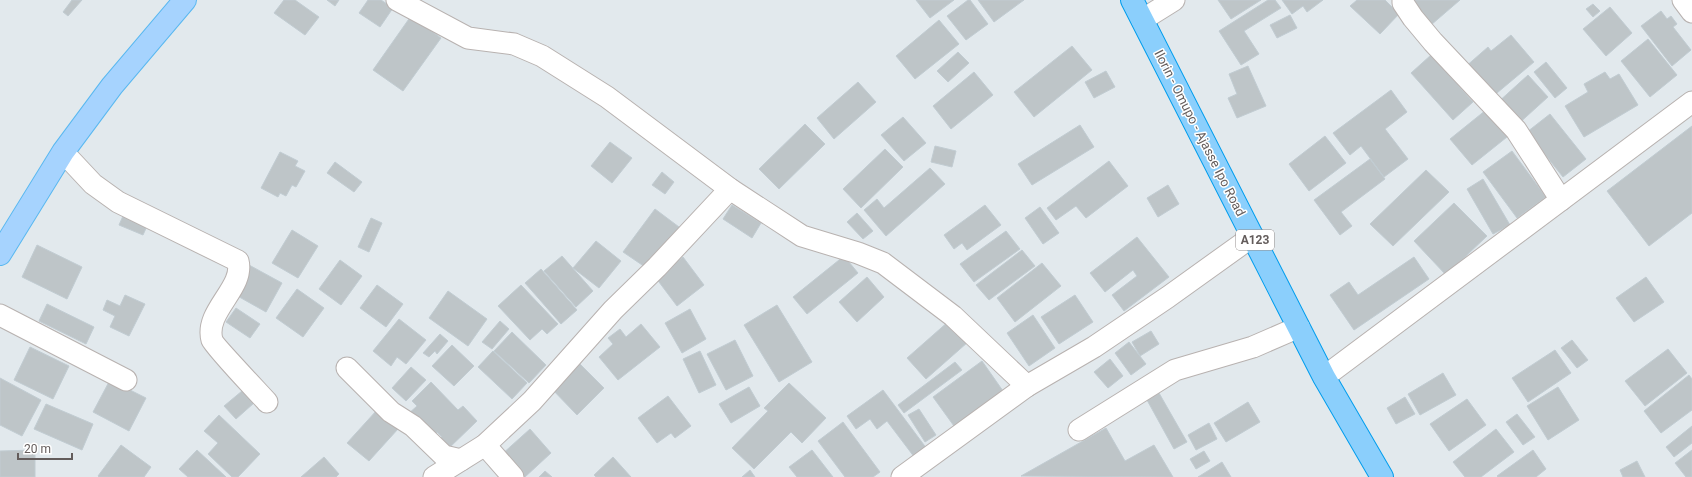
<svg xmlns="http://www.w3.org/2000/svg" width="1692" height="477" viewBox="0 0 1692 477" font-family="Roboto,sans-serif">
<rect width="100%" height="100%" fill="#e2e9ed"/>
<g fill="#bec5c8" stroke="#c1ccd2">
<path d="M 72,0 L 82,0 L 68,16 L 63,12 Z"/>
<path d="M 284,0 L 295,0 L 319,17 L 305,35 L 274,13 Z"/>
<path d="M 327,0 L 339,0 L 335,6 Z"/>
<path d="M 368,0 L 381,0 L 393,8 L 380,27 L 359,13 Z"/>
<path d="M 916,0 L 954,0 L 930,18 Z"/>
<path d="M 968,0 L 970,0 L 988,24 L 966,40 L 947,16 Z"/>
<path d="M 978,0 L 1024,0 L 994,22 Z"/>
<path d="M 1218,0 L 1261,0 L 1231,19 Z"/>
<path d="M 1268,0 L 1275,0 L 1281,8 L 1244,31 L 1259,54 L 1241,65 L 1219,31 Z"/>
<path d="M 1282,0 L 1323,0 L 1307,12 L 1303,6 L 1292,14 Z"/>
<path d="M 1357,0 L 1385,0 L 1399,14 L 1380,34 L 1350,6 Z"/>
<path d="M 1411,0 L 1460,0 L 1431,25 Z"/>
<path d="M 1593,4 L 1600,11 L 1593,17 L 1586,9 Z"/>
<path d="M 1610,7 L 1632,33 L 1606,56 L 1583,29 Z"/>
<path d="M 1661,11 L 1667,19 L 1671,16 L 1677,24 L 1673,27 L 1691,50 L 1672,66 L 1641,26 Z"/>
<path d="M 1290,15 L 1297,28 L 1277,38 L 1270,25 Z"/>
<path d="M 411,16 L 441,38 L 403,91 L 373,70 Z"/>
<path d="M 939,20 L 959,44 L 915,79 L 896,56 Z"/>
<path d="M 1511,35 L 1534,62 L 1491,98 L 1464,68 L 1488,47 L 1491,51 Z"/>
<path d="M 1648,39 L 1677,75 L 1650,97 L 1621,61 Z"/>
<path d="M 1072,46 L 1092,70 L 1034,117 L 1014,92 Z"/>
<path d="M 958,52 L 969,63 L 948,82 L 937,71 Z"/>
<path d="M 1431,55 L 1473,102 L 1453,120 L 1411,73 Z"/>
<path d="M 1546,62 L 1567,88 L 1555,98 L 1534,72 Z"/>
<path d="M 1248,66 L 1266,106 L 1237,118 L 1228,98 L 1237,94 L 1229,74 Z"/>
<path d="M 1106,71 L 1115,87 L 1094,98 L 1085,82 Z"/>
<path d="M 974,72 L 993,95 L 951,129 L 933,106 Z"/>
<path d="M 1605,72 L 1610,79 L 1619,74 L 1638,105 L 1584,137 L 1565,106 L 1588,92 L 1584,84 Z"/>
<path d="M 1528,75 L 1548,97 L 1516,126 L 1496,104 Z"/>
<path d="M 858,82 L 876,102 L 834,139 L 817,118 Z"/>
<path d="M 1391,90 L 1407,112 L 1385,129 L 1408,159 L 1384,177 L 1361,146 L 1350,155 L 1333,133 Z"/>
<path d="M 1486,110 L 1507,137 L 1472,165 L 1450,139 Z"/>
<path d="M 1550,114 L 1586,159 L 1563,177 L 1527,132 Z"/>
<path d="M 903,117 L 926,143 L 904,161 L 881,135 Z"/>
<path d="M 805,124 L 825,144 L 779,189 L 759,169 Z"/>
<path d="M 1080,125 L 1094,147 L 1032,185 L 1018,164 Z"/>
<path d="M 1692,126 L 1692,213 L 1649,246 L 1607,191 Z"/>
<path d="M 1325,136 L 1346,163 L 1309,191 L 1289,164 Z"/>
<path d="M 610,142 L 632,158 L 612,183 L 591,166 Z"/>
<path d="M 935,146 L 956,151 L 952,167 L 931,162 Z"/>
<path d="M 885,149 L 903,167 L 861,208 L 843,189 Z"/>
<path d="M 1512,151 L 1546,197 L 1517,218 L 1483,172 Z"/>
<path d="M 280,152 L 298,161 L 295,166 L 305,171 L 296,187 L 292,185 L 286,196 L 280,193 L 278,197 L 261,188 Z"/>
<path d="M 1370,159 L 1385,179 L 1341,212 L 1352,226 L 1340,235 L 1314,200 Z"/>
<path d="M 1109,161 L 1128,186 L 1086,218 L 1076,206 L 1056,220 L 1047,208 Z"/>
<path d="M 335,162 L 362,182 L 354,192 L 327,173 Z"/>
<path d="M 930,168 L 945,184 L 886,236 L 864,210 L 877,199 L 884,208 Z"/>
<path d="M 1426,170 L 1449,192 L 1393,246 L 1370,224 Z"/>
<path d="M 662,172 L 674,182 L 665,194 L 652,185 Z"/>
<path d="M 1483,179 L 1510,225 L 1493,234 L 1467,189 Z"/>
<path d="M 1168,185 L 1179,204 L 1158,217 L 1147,198 Z"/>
<path d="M 1454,203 L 1487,236 L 1446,275 L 1414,241 Z"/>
<path d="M 732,205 L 761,223 L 752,238 L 723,219 Z"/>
<path d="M 985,205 L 1001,225 L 967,250 L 962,243 L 954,249 L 944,235 Z"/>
<path d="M 1040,207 L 1059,233 L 1043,244 L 1025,218 Z"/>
<path d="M 655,209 L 679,227 L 648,269 L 623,252 Z"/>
<path d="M 857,213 L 873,231 L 863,239 L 847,222 Z"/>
<path d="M 123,216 L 147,226 L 143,235 L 119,225 Z"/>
<path d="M 371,218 L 382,223 L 369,252 L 358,247 Z"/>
<path d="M 292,230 L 318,246 L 298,278 L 272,263 Z"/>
<path d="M 1006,231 L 1020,249 L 974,282 L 960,264 Z"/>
<path d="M 1137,237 L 1169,277 L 1124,311 L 1112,295 L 1137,276 L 1133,270 L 1105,292 L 1090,273 Z"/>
<path d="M 596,241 L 621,261 L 599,288 L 573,268 Z"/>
<path d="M 37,245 L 82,267 L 67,299 L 22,277 Z"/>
<path d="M 1022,250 L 1035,266 L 989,300 L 976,285 Z"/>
<path d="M 562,256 L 593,291 L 576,307 L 544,271 Z"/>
<path d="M 844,256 L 858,273 L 807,314 L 793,297 Z"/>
<path d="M 683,257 L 704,285 L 677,306 L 656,278 Z"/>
<path d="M 1414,257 L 1429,279 L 1354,330 L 1330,295 L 1349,282 L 1358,295 Z"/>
<path d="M 340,260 L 362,276 L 341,305 L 319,289 Z"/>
<path d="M 1042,263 L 1061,286 L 1015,322 L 997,298 Z"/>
<path d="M 249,265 L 282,283 L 266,312 L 234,294 Z"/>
<path d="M 541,269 L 577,310 L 561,324 L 525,283 Z"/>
<path d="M 867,277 L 884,297 L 857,322 L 839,302 Z"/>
<path d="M 1646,277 L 1664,302 L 1634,322 L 1616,298 Z"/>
<path d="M 377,285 L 403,304 L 386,327 L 360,308 Z"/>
<path d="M 521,285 L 558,324 L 547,334 L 542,329 L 530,340 L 498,306 Z"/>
<path d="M 297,289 L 324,308 L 303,337 L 276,318 Z"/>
<path d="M 448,291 L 487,319 L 468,346 L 429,318 Z"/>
<path d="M 125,295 L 145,304 L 129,336 L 110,327 L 115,316 L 103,310 L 107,300 L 120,306 Z"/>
<path d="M 1075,295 L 1093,322 L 1059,344 L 1041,317 Z"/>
<path d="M 47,304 L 94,327 L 86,344 L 39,321 Z"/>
<path d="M 777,305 L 812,362 L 779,382 L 744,325 Z"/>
<path d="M 236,308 L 260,324 L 250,338 L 226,322 Z"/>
<path d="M 690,309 L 706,339 L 682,353 L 665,323 Z"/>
<path d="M 1033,315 L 1055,348 L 1029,366 L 1007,333 Z"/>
<path d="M 399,319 L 426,340 L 406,364 L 397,357 L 391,366 L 373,351 Z"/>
<path d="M 500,321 L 509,329 L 492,349 L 482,342 Z"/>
<path d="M 949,321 L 968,342 L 926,379 L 907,358 Z"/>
<path d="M 641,324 L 660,347 L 618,380 L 599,357 L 613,344 L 608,338 L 620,329 L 626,337 Z"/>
<path d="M 1151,331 L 1159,344 L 1140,356 L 1132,342 Z"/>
<path d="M 512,332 L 546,365 L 529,383 L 494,351 Z"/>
<path d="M 440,334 L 448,341 L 437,354 L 435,351 L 429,357 L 423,353 Z"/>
<path d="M 735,340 L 753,376 L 726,390 L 707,354 Z"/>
<path d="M 1572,340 L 1588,360 L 1577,368 L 1561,348 Z"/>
<path d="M 1129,342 L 1146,364 L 1131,375 L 1115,353 Z"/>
<path d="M 452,345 L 474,366 L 454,386 L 432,366 Z"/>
<path d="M 30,347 L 69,366 L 53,399 L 14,380 Z"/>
<path d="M 1668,349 L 1687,373 L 1645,406 L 1625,381 Z"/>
<path d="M 1555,350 L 1571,373 L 1528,402 L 1512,378 Z"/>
<path d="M 493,351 L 527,383 L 512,399 L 478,367 Z"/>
<path d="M 700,351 L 716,385 L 699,393 L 683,359 Z"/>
<path d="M 1110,359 L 1123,376 L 1108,388 L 1094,372 Z"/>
<path d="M 577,361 L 604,388 L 577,415 L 550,387 Z"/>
<path d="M 982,361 L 1003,391 L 954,426 L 933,397 Z"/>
<path d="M 955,362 L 962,370 L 904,413 L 898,405 Z"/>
<path d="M 411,367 L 426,380 L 406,401 L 392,388 Z"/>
<path d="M 1443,373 L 1456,395 L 1420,415 L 1408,394 Z"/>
<path d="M 1689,375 L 1692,379 L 1692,410 L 1661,433 L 1644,411 Z"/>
<path d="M 0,378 L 41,400 L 22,436 L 0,425 Z"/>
<path d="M 110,380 L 146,398 L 129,431 L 93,412 Z"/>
<path d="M 431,382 L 458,410 L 463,406 L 477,421 L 447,450 L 438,441 L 442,437 L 437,432 L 430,439 L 407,415 L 417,406 L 412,401 Z"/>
<path d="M 789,383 L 826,418 L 802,443 L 791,432 L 754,469 L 732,448 L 768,411 L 764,408 Z"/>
<path d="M 749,387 L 760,406 L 731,423 L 719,404 Z"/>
<path d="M 1558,387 L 1579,420 L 1548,440 L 1527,406 Z"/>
<path d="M 883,390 L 927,449 L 915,458 L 887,421 L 877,429 L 870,419 L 856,429 L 847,416 Z"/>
<path d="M 242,391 L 254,403 L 236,419 L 224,406 Z"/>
<path d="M 1159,393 L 1187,442 L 1174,449 L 1147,400 Z"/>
<path d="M 668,396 L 691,426 L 675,438 L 671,433 L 657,443 L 638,418 Z"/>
<path d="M 1405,397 L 1415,414 L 1396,424 L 1387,408 Z"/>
<path d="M 1467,399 L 1486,425 L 1449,451 L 1430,424 Z"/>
<path d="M 1248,402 L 1260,422 L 1226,442 L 1214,423 Z"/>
<path d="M 46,404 L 93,424 L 82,450 L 34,429 Z"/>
<path d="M 919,409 L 936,435 L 925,442 L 908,415 Z"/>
<path d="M 377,410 L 398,429 L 369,461 L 347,443 Z"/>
<path d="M 1517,414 L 1535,437 L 1523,445 L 1506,422 Z"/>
<path d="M 219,415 L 260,454 L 238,477 L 232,477 L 208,454 L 218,443 L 204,431 Z"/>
<path d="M 843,422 L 880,472 L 873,477 L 845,477 L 818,441 Z"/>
<path d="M 1209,423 L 1217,439 L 1196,450 L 1188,435 Z"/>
<path d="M 1692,426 L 1692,443 L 1674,457 L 1666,447 Z"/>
<path d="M 1106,428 L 1125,461 L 1154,445 L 1173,477 L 1021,476 Z"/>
<path d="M 530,429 L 551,453 L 525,477 L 521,477 L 501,455 Z"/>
<path d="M 1496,429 L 1514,452 L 1481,477 L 1465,477 L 1453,462 Z"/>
<path d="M 121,445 L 151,467 L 144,477 L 99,477 L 98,476 Z"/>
<path d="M 35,450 L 35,477 L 0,477 L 0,451 Z"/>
<path d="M 197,450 L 226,477 L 188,477 L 179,469 Z"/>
<path d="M 812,450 L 833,477 L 797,477 L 789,467 Z"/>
<path d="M 1533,450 L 1546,469 L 1536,477 L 1498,477 L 1497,476 Z"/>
<path d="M 1692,450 L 1692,477 L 1686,477 L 1675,463 Z"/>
<path d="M 1204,451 L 1210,461 L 1196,469 L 1190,459 Z"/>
<path d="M 324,457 L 339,474 L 336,477 L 301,477 Z"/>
<path d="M 613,457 L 631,477 L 596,477 L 594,475 Z"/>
<path d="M 1637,461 L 1645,477 L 1623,477 L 1620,470 Z"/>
<path d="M 1222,462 L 1231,477 L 1198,477 Z"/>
<path d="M 750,470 L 755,477 L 742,477 Z"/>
<path d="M 545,471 L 552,477 L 539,477 Z"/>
</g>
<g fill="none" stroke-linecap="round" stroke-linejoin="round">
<g stroke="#b8b2b0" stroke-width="23">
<g id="minor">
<path d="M 397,0 L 468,38 L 514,44 L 542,56 L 607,97 L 730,189 L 802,236 L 858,253 L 883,263 L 953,316 L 1027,386"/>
<path d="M 1403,0 L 1403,3 L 1413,18 L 1433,42 L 1516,130 L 1561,200"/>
<path d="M 1683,0 L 1692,12"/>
<path d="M 1142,20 L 1174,0"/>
<path d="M 63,152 L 93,184 L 118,202 L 238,261 C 245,288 204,311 212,340 C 214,346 259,393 267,402"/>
<path d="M 0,315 L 126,380"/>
<path d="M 347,368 L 391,412 L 413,426 L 444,456 L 461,460"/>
<path d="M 1324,377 L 1692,102"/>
<path d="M 1079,430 L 1175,370 L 1253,347 L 1299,327"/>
<path d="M 485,445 L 513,477"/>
<path d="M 434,477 L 485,445 L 532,401 L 613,310 L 657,267 L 730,189"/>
<path d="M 902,477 L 1027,386 L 1094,347 L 1168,297 L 1253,236"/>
</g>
</g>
<g stroke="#59b8f0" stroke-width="24">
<path id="major" d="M 0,254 L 63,152 L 112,86 L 185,0"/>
</g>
<g stroke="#029ded" stroke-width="24">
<path id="highway" d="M 1132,0 L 1324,377 L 1382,477"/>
</g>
<use href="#minor" stroke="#fff" stroke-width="21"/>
<use href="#major" stroke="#a6d3fe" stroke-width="22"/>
<use href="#highway" stroke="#8bcffc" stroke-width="22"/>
</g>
<g text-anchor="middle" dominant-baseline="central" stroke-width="3" stroke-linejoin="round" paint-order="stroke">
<rect fill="#fff" stroke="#928d8c" stroke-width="1" x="1236" y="230" width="38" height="20" rx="3"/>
<g font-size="12" font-weight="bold" fill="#635c5b">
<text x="1255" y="240">A123</text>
</g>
<g font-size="13" fill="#635c5b" stroke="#fff">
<text transform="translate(1200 133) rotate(63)">Ilorin - Omupo - Ajasse Ipo Road</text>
</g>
</g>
<path d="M18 453v6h54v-6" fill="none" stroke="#635c5b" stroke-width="2"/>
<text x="24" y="453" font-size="12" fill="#635c5b" stroke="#ffffff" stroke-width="3" paint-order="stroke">20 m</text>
</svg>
